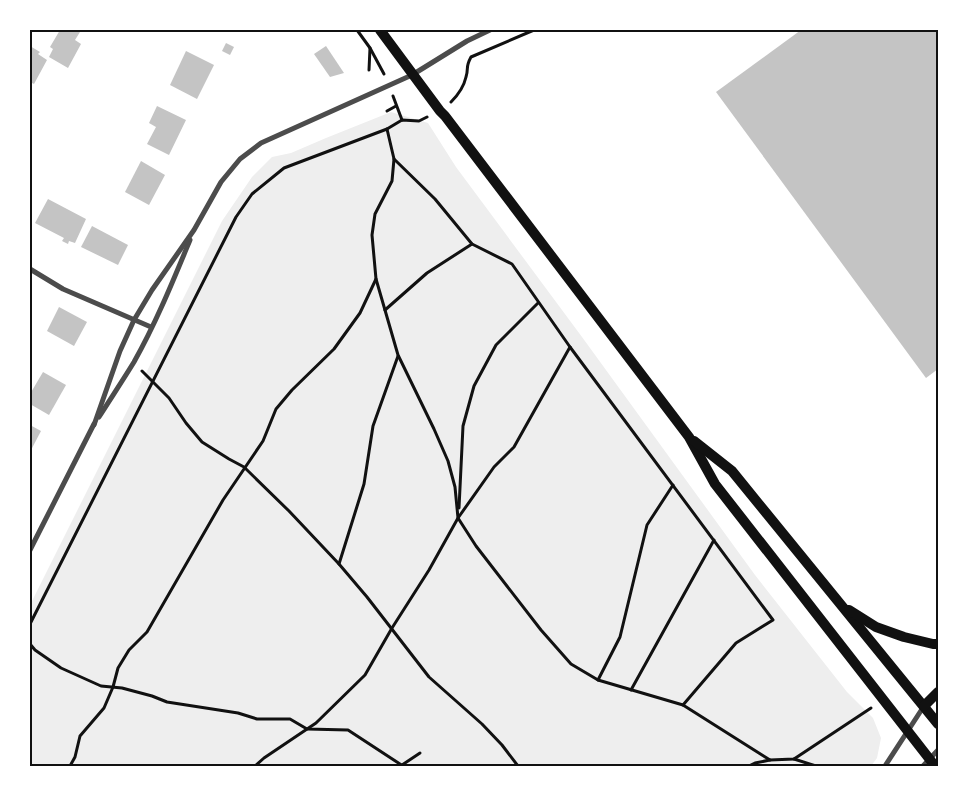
<svg xmlns="http://www.w3.org/2000/svg" width="968" height="796" viewBox="0 0 968 796" font-family="Raleway,sans-serif">
<rect width="100%" height="100%" fill="#fff"/>
<path fill="#eee" d="M 391,112 L 428,123 L 456,167 L 582,337 L 755,575 L 847,692 L 873,718 L 881,738 L 877,758 L 871,766 L 30,766 L 30,605 L 222,221 L 252,177 L 272,157 L 291,153 L 326,138 Z"/>
<g fill="#c4c4c4">
<path d="M 60,30 L 76,30 L 80,32 L 75,40 L 81,44 L 68,68 L 49,57 L 53,49 L 50,47 Z"/>
<path d="M 801,30 L 938,30 L 938,369 L 926,378 L 716,92 Z"/>
<path d="M 226,43 L 234,47 L 230,55 L 222,51 Z"/>
<path d="M 30,46 L 40,52 L 38,54 L 47,60 L 34,84 L 30,82 Z"/>
<path d="M 326,46 L 344,73 L 330,77 L 314,54 Z"/>
<path d="M 186,51 L 214,65 L 197,99 L 170,85 Z"/>
<path d="M 157,106 L 186,120 L 169,155 L 147,144 L 156,127 L 149,123 Z"/>
<path d="M 141,161 L 165,175 L 149,205 L 125,192 Z"/>
<path d="M 48,199 L 86,219 L 75,243 L 69,241 L 68,244 L 62,241 L 64,238 L 35,223 Z"/>
<path d="M 92,226 L 128,245 L 118,265 L 81,247 Z"/>
<path d="M 59,307 L 87,322 L 74,346 L 47,331 Z"/>
<path d="M 43,372 L 66,385 L 49,415 L 30,404 L 30,394 Z"/>
<path d="M 30,425 L 41,431 L 30,452 Z"/>
</g>
<g fill="none" stroke-linecap="round" stroke-linejoin="round">
<g stroke="#111" stroke-width="3">
<path d="M 357,30 L 370,48 L 384,74"/>
<path d="M 369,70 L 370,48"/>
<path d="M 393,96 L 402,120"/>
<path d="M 451,102 C 458,95 464,86 466,77 C 469,67 465,68 471,57 L 534,30"/>
<path d="M 387,111 L 396,106"/>
<path d="M 387,129 L 394,159 L 392,181 L 375,214 L 372,235 L 376,279 L 398,355 L 434,429 L 448,461 L 455,487 L 458,518 L 476,546 L 541,630 L 571,664 L 598,680 L 683,705 L 770,760 L 794,759 L 871,708"/>
<path d="M 394,159 L 435,199 L 472,244 L 512,264 L 570,347 L 773,620 L 736,643 L 683,705"/>
<path d="M 385,310 L 427,273 L 472,244"/>
<path d="M 142,371 L 169,398 L 186,423 L 202,442 L 229,459 L 244,467 L 289,511 L 339,564 L 367,597 L 429,677 L 482,724 L 502,745 L 518,766"/>
<path d="M 459,508 L 463,426 L 474,386 L 496,345 L 538,303"/>
<path d="M 339,564 L 364,484 L 373,426 L 398,356"/>
<path d="M 30,624 L 236,217 L 252,194 L 284,168 L 387,129 L 402,120 L 419,121 L 427,117"/>
<path d="M 30,644 L 35,650 L 61,668 L 101,686 L 122,688 L 152,696 L 167,702 L 238,713 L 257,719 L 290,719 L 307,729 L 348,730 L 403,766"/>
<path d="M 598,680 L 620,637 L 647,525 L 673,485"/>
<path d="M 631,690 L 714,540"/>
<path d="M 794,759 L 816,766"/>
<path d="M 402,765 L 420,753"/>
<path d="M 70,766 L 75,757 L 80,736 L 104,708 L 113,687 L 118,668 L 129,650 L 147,632 L 223,500 L 263,441 L 276,409 L 292,390 L 334,349 L 360,313 L 376,279"/>
<path d="M 255,766 L 264,758 L 316,723 L 365,675 L 392,628 L 429,570 L 458,518 L 494,467 L 514,447 L 570,347"/>
<path d="M 749,766 L 755,763 L 770,760"/>
</g>
<g stroke="#4c4c4c" stroke-width="5">
<path d="M 30,269 L 63,289 L 151,327"/>
<path d="M 99,417 C 111,398 123,380 134,362 C 156,323 173,281 190,240"/>
<path d="M 94,425 L 120,351 L 134,320 L 152,290 L 194,230 L 221,182 L 240,159 L 261,143 L 412,75 L 467,41 L 490,30"/>
<path d="M 30,550 L 94,424"/>
<path d="M 885,766 L 924,706"/>
<path d="M 923,766 L 938,750"/>
</g>
<g stroke="#111" stroke-width="10">
<path d="M 380,30 L 440,111 L 445,116 L 689,437 L 715,484 L 935,766"/>
<path d="M 694,441 L 732,471 L 938,724"/>
<path d="M 849,610 L 876,627 L 904,637 L 933,644 L 938,644"/>
<path d="M 924,706 L 938,692"/>
</g>
</g>
<rect width="968" height="796" fill="none" stroke="#ffffff" stroke-width="62"/>
<rect x="31" y="31" width="906" height="734" fill="none" stroke="#111" stroke-width="2"/>
</svg>
